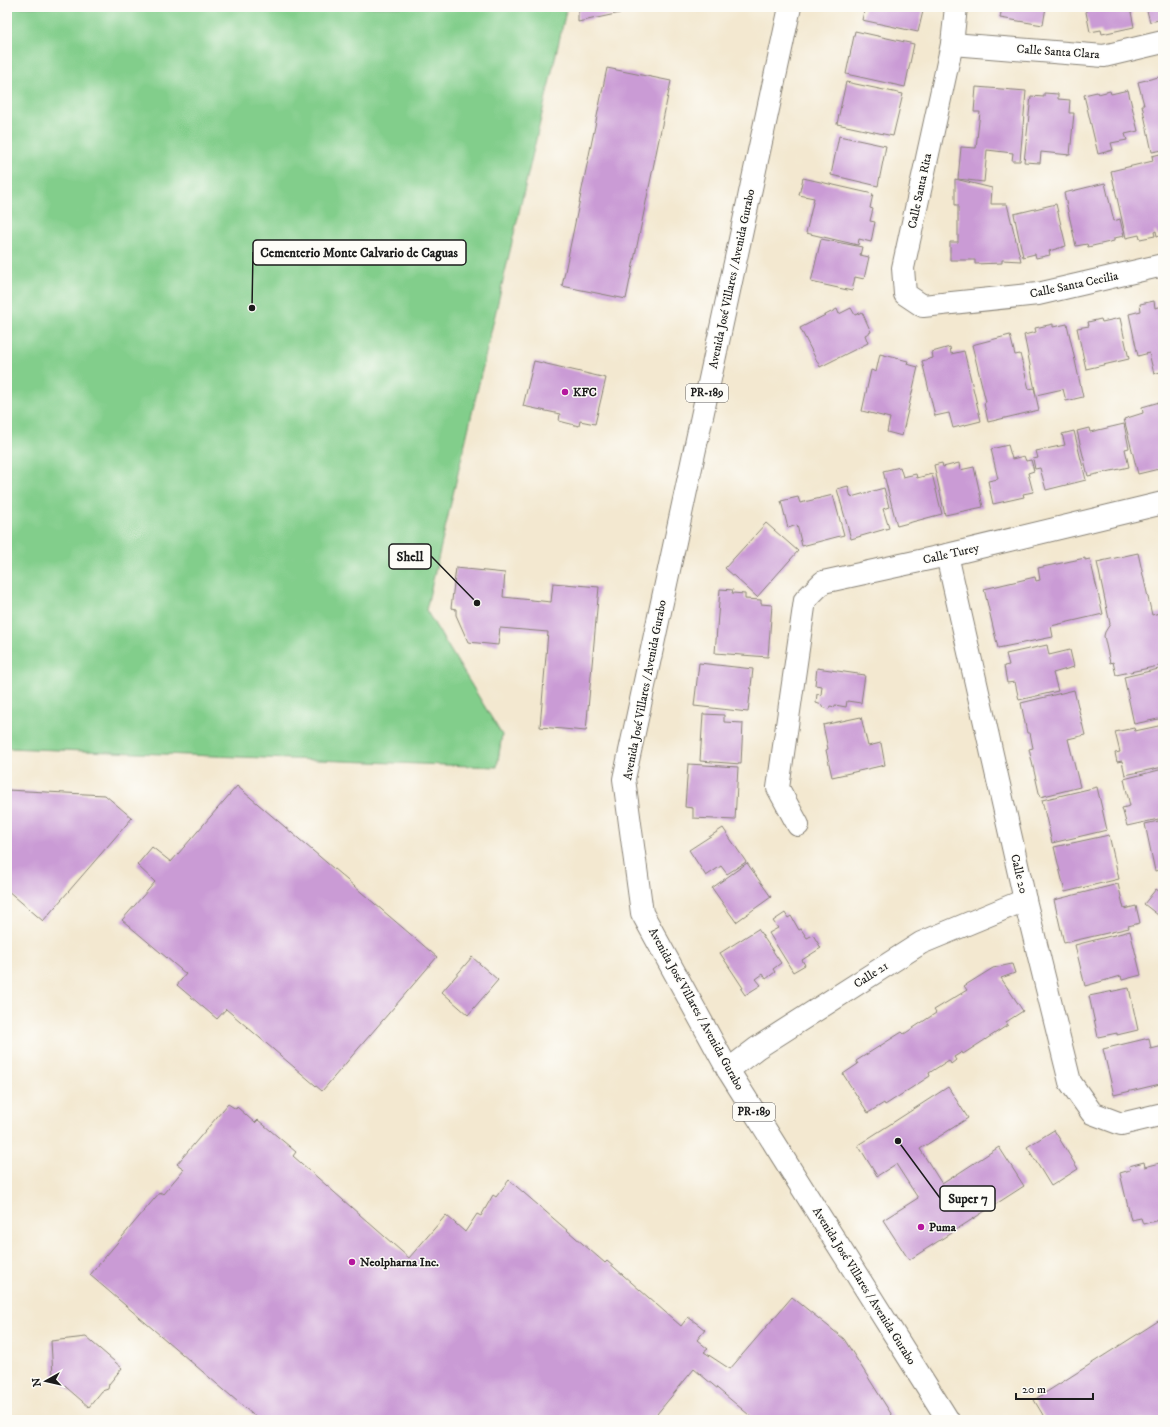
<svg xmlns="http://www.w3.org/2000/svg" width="1170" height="1427" viewBox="0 0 1170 1427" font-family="'IM FELL DW Pica',serif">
<rect width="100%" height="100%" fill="#fdfcf7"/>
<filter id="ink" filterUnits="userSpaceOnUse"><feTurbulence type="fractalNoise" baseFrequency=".025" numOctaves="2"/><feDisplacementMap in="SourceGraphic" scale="8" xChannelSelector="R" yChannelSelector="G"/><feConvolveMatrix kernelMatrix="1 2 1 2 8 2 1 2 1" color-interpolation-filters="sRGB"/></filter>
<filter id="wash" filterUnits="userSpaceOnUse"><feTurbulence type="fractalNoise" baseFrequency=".012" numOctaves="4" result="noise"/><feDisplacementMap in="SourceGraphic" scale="16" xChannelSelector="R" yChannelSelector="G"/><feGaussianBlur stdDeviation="0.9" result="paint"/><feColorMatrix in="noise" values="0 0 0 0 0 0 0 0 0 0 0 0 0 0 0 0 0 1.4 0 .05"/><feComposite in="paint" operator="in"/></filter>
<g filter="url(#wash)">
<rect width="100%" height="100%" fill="#f3e8d0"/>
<path fill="#82ce8b" stroke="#4f7554" d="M 7,7 L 567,7 L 426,610 L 502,735 L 497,767 L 7,748 Z"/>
<g id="blocks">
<g fill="#ca9bd5">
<path d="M 580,7 L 644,7 L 644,8 L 578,22 L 578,12 L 579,12 Z"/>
<path d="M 865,7 L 924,7 L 918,32 L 862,20 Z"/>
<path d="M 1002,7 L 1046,7 L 1043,25 L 1000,18 Z"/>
<path d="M 1085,7 L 1130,7 L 1134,27 L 1102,34 L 1101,30 L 1090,32 Z"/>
<path d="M 1146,7 L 1163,7 L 1163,19 L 1150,22 Z"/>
<path d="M 855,31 L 914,44 L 905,87 L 846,74 Z"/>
<path d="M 607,68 L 671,81 L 626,299 L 562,286 Z"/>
<path d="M 1163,76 L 1163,150 L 1152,152 L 1142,105 L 1144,105 L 1138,82 Z"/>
<path d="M 846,82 L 903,94 L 893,136 L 837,124 Z"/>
<path d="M 976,87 L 1026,91 L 1020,161 L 1012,161 L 1013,153 L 987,150 L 984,182 L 958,179 L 961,147 L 976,148 L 980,112 L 974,112 Z"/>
<path d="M 1128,90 L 1138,131 L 1125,134 L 1127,140 L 1111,143 L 1113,150 L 1098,154 L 1084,95 L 1097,92 L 1098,94 L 1110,91 L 1111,94 Z"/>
<path d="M 1044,93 L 1058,94 L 1058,99 L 1070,100 L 1069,113 L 1074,113 L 1070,155 L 1041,152 L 1040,163 L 1024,162 L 1031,96 L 1044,97 Z"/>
<path d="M 839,136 L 886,146 L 878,186 L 831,175 Z"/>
<path d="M 1160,154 L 1163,168 L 1163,234 L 1157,236 L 1156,231 L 1154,232 L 1155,236 L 1140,239 L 1139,235 L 1126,238 L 1111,171 L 1153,161 L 1152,156 Z"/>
<path d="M 803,178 L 873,194 L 870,208 L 873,209 L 870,221 L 875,222 L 871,242 L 859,239 L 858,245 L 806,233 L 814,198 L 799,195 Z"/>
<path d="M 955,179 L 992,188 L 991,204 L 1007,204 L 1021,261 L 1002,260 L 1002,263 L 975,264 L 975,260 L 950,260 L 950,242 L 958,242 L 958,205 L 955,205 Z"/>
<path d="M 1105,183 L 1114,221 L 1120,219 L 1124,236 L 1114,238 L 1114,241 L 1088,247 L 1087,244 L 1076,246 L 1064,193 Z"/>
<path d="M 1056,204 L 1066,246 L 1049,251 L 1050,255 L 1036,258 L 1035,254 L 1023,257 L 1014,214 Z"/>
<path d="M 821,239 L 862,247 L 860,255 L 869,257 L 864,279 L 855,277 L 852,291 L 811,282 Z"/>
<path d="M 1154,301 L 1155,308 L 1163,306 L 1163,371 L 1154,374 L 1149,353 L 1138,356 L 1129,314 L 1141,311 L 1140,304 Z"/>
<path d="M 851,308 L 855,315 L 862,312 L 871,332 L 865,335 L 868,343 L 820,367 L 800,328 L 837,309 L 839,314 Z"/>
<path d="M 1120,318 L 1129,359 L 1086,369 L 1077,328 L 1089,326 L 1088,322 L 1101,319 L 1102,322 Z"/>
<path d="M 1053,324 L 1053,327 L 1067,324 L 1083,397 L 1066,401 L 1063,389 L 1036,395 L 1024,335 L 1036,332 L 1035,328 Z"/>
<path d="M 1010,335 L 1015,355 L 1020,354 L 1029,389 L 1034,388 L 1039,410 L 988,422 L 984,403 L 986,402 L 972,345 Z"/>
<path d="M 950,347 L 951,354 L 964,351 L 981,421 L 953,428 L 949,413 L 935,416 L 922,361 L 933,358 L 932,352 Z"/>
<path d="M 880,354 L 908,361 L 907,364 L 918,367 L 902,436 L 887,432 L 890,418 L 862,411 L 871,370 L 876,372 Z"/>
<path d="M 534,361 L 606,378 L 595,424 L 580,421 L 579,426 L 559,421 L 560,414 L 523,406 Z"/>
<path d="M 1163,401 L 1163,468 L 1138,474 L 1124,419 L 1143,413 L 1142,407 Z"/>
<path d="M 1124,424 L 1129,448 L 1125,449 L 1129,467 L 1088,476 L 1077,431 L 1089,428 L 1090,432 Z"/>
<path d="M 1074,431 L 1086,480 L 1046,490 L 1040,468 L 1035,469 L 1033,459 L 1038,458 L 1036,451 L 1065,445 L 1062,434 Z"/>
<path d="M 1008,445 L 1012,459 L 1024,456 L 1026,461 L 1031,460 L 1034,471 L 1028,473 L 1033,492 L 1023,494 L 1024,497 L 993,504 L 988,481 L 998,479 L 991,449 Z"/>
<path d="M 942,463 L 943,467 L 959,463 L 960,470 L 974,467 L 983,507 L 945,515 L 934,465 Z"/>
<path d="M 900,467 L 903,477 L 916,474 L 917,478 L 932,474 L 942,514 L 897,526 L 883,471 Z"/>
<path d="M 848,486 L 851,497 L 884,488 L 889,507 L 883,509 L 889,528 L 851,539 L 837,489 Z"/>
<path d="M 833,495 L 844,535 L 802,546 L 797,525 L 788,528 L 781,501 L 798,497 L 800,503 Z"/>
<path d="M 766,523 L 798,551 L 757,597 L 725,568 Z"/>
<path d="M 1138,553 L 1152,615 L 1163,612 L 1163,665 L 1116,675 L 1113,662 L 1110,663 L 1104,636 L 1105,632 L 1110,624 L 1097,562 Z"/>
<path d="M 1085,558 L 1085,560 L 1090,559 L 1103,614 L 1051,626 L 1053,637 L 998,648 L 984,589 L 1035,577 L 1036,581 L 1040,580 L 1038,568 Z"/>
<path d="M 456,568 L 505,573 L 503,597 L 551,602 L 553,583 L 599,587 L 586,731 L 540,727 L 548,632 L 500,628 L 498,645 L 468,642 L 456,615 L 456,609 L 451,608 Z"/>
<path d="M 720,589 L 733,590 L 732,593 L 745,594 L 745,599 L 761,600 L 761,604 L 772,605 L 768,657 L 715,653 Z"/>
<path d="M 1047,645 L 1049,655 L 1070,650 L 1074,667 L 1053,673 L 1058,691 L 1019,700 L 1015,682 L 1007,683 L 1004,666 L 1009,665 L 1006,654 Z"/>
<path d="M 699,663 L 753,669 L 748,712 L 694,706 Z"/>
<path d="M 817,668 L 865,675 L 861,703 L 847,701 L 846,707 L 835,705 L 835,707 L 830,706 L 829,709 L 822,707 L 822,705 L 816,703 L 817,694 L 821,695 L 822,686 L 815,685 Z"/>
<path d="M 1163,668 L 1163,718 L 1134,724 L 1124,677 Z"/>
<path d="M 1074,690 L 1085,735 L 1068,739 L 1080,787 L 1040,797 L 1029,749 L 1033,748 L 1030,733 L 1027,733 L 1021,703 Z"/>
<path d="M 703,714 L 724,715 L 724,722 L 743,723 L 741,764 L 700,761 Z"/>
<path d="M 861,717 L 868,746 L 881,743 L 885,765 L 832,777 L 826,750 L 828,749 L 823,725 Z"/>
<path d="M 1163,725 L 1163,767 L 1125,775 L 1122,761 L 1117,762 L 1115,753 L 1120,752 L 1115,732 L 1134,728 L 1135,731 Z"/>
<path d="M 688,764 L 738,767 L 735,820 L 693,818 L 693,808 L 685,807 Z"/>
<path d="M 1163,769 L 1163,818 L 1127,826 L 1122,808 L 1130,806 L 1124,779 Z"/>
<path d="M 237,786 L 437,957 L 322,1091 L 226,1009 L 217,1019 L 177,985 L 186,974 L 122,920 L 155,882 L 137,865 L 152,847 L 171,862 Z"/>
<path d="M 1097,787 L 1107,830 L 1052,843 L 1042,800 Z"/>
<path d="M 7,790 L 105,795 L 132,818 L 43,921 L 7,890 Z"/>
<path d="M 1163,820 L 1163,869 L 1155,871 L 1145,824 Z"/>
<path d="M 723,828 L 746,862 L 727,874 L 721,866 L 706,876 L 689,850 Z"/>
<path d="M 1109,835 L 1119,879 L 1065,892 L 1054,847 Z"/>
<path d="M 747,863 L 771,897 L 736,922 L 712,888 Z"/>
<path d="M 1118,884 L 1124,909 L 1136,906 L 1140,923 L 1128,926 L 1129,928 L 1064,943 L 1054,900 Z"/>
<path d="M 1156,889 L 1163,894 L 1163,919 L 1144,904 Z"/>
<path d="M 785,913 L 788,918 L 791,916 L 799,930 L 801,929 L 807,938 L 813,935 L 821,948 L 802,960 L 805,965 L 793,972 L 769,933 L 778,928 L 773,921 Z"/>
<path d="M 758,929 L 781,963 L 773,969 L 775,972 L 766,979 L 763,974 L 756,979 L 761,985 L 745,995 L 741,989 L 743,988 L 720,953 Z"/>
<path d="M 1130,931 L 1141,975 L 1122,980 L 1121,976 L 1085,986 L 1075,945 Z"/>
<path d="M 472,957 L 498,980 L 468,1015 L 442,992 Z"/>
<path d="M 1012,964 L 1015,973 L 1001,978 L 1023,1011 L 1006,1022 L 1008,1025 L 963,1054 L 962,1052 L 954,1057 L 956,1060 L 951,1064 L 949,1060 L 929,1073 L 930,1076 L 885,1105 L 884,1103 L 868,1113 L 843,1074 L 858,1064 L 856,1061 L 902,1032 L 904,1034 L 936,1013 L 934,1010 L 967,990 L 964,986 L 993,968 Z"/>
<path d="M 1129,988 L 1138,1030 L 1117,1035 L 1117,1033 L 1098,1037 L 1089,996 Z"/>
<path d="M 1149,1038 L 1151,1049 L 1163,1046 L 1163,1078 L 1159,1079 L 1160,1084 L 1114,1095 L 1103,1049 Z"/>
<path d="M 948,1087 L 968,1118 L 920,1149 L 942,1184 L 999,1147 L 1024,1186 L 909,1260 L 883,1220 L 918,1198 L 896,1164 L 877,1176 L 858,1145 Z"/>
<path d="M 228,1104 L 236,1109 L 237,1107 L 255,1123 L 258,1120 L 296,1152 L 293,1156 L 409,1258 L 446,1215 L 465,1232 L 477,1214 L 481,1216 L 493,1195 L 496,1197 L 509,1180 L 605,1263 L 607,1261 L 681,1326 L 688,1317 L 699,1325 L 705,1330 L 697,1340 L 708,1349 L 704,1352 L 730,1369 L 792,1297 L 844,1339 L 895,1420 L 755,1420 L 694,1369 L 652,1420 L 259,1420 L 90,1275 L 160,1192 L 163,1194 L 184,1169 L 177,1164 Z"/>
<path d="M 1054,1130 L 1078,1169 L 1051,1186 L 1027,1147 Z"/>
<path d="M 1144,1162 L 1145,1167 L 1160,1163 L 1163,1174 L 1163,1219 L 1143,1224 L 1141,1218 L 1131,1220 L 1120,1173 L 1130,1170 L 1129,1166 Z"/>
<path d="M 1163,1318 L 1163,1420 L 1046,1420 L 1034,1400 Z"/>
<path d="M 86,1337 L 122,1368 L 109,1384 L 108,1389 L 102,1391 L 89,1407 L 53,1376 L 51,1341 Z"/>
</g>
</g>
</g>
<g filter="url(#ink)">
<use href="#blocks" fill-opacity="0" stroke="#888276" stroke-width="1"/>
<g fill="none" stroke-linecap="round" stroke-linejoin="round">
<g stroke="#888276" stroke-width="24">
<g id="street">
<path d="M 956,7 L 952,44 L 903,268 L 905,294 L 923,306 L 1038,294 L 1163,265"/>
<path d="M 952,44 L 1104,56 L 1163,42"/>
<path d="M 947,555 L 1025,900 L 1070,1082 L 1092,1113 L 1121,1124 L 1163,1114"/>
<path d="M 798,825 L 778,788 L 805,600 L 823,582 L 947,555 L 1163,503"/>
<path d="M 728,1070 L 757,1048 L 921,943 L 1025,900"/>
</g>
</g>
<g stroke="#888276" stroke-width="24">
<path id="primary" d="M 790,7 L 624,779 L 642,913 L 728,1070 L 948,1420"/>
</g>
<use href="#street" stroke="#fff" stroke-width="22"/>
<use href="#primary" stroke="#fff" stroke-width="22"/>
</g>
</g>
<g fill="#b5179e" stroke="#fdfcf7" stroke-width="1.5">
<circle cx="565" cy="392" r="4"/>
<circle cx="921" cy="1227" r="4"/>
<circle cx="352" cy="1262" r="4"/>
</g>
<g text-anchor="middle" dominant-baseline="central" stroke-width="3" stroke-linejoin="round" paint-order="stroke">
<g fill="#fdfcf7" stroke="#605f5e" stroke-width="1">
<rect x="686" y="384" width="42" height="18" rx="3"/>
<rect x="733" y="1103" width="42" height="18" rx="3"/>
</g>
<g font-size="11" font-weight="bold" fill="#1c1c1c">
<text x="707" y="393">PR-189</text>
<text x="754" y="1112">PR-189</text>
</g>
<g font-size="12" fill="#1c1c1c" stroke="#fdfcf7">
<text transform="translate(1058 52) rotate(4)">Calle Santa Clara</text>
<text transform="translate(920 191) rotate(-78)">Calle Santa Rita</text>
<text transform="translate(732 279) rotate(-78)">Avenida José Villares / Avenida Gurabo</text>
<text transform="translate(1074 285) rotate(-12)">Calle Santa Cecilia</text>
<text transform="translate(951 554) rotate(-13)">Calle Turey</text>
<text transform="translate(645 690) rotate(-79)">Avenida José Villares / Avenida Gurabo</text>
<text transform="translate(1019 874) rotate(77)">Calle 20</text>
<text transform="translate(871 975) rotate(-33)">Calle 21</text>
<text transform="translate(696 1009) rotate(61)">Avenida José Villares / Avenida Gurabo</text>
<text transform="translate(864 1286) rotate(58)">Avenida José Villares / Avenida Gurabo</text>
</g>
<g font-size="12" font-weight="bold" fill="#1c1c1c" stroke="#fdfcf7" text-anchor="start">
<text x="573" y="392">KFC</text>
<text x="929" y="1227">Puma</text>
<text x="360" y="1262">Neolpharna Inc.</text>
</g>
</g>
<path fill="none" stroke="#1c1c1c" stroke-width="1.5" d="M252 308L253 252M477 603L431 556M898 1141L940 1198"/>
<g fill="#1c1c1c" stroke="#fdfcf7" stroke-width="1.5">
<circle cx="252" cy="308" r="4"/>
<circle cx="477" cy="603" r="4"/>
<circle cx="898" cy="1141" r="4"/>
</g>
<g fill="#fdfcf7" stroke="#1c1c1c" stroke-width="1.5">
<rect x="253" y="240" width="213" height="25" rx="4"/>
<rect x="389" y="544" width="42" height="25" rx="4"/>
<rect x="940" y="1186" width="55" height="25" rx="4"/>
</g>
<g font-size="13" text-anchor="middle" font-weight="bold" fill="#1c1c1c">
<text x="359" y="257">Cementerio Monte Calvario de Caguas</text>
<text x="410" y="561">Shell</text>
<text x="968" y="1203">Super 7</text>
</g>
<rect width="1170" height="1427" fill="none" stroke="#fdfcf7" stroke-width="24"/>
<g transform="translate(46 1381) rotate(262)" stroke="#fdfcf7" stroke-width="3" paint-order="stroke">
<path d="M0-3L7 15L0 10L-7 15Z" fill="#1c1c1c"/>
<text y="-6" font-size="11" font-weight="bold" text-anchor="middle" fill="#1c1c1c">N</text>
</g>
<path d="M1016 1393v6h77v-6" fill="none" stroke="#1c1c1c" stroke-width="2"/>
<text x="1022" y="1393" font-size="12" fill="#1c1c1c" stroke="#fdfcf7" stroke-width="3" paint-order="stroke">20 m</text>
</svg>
